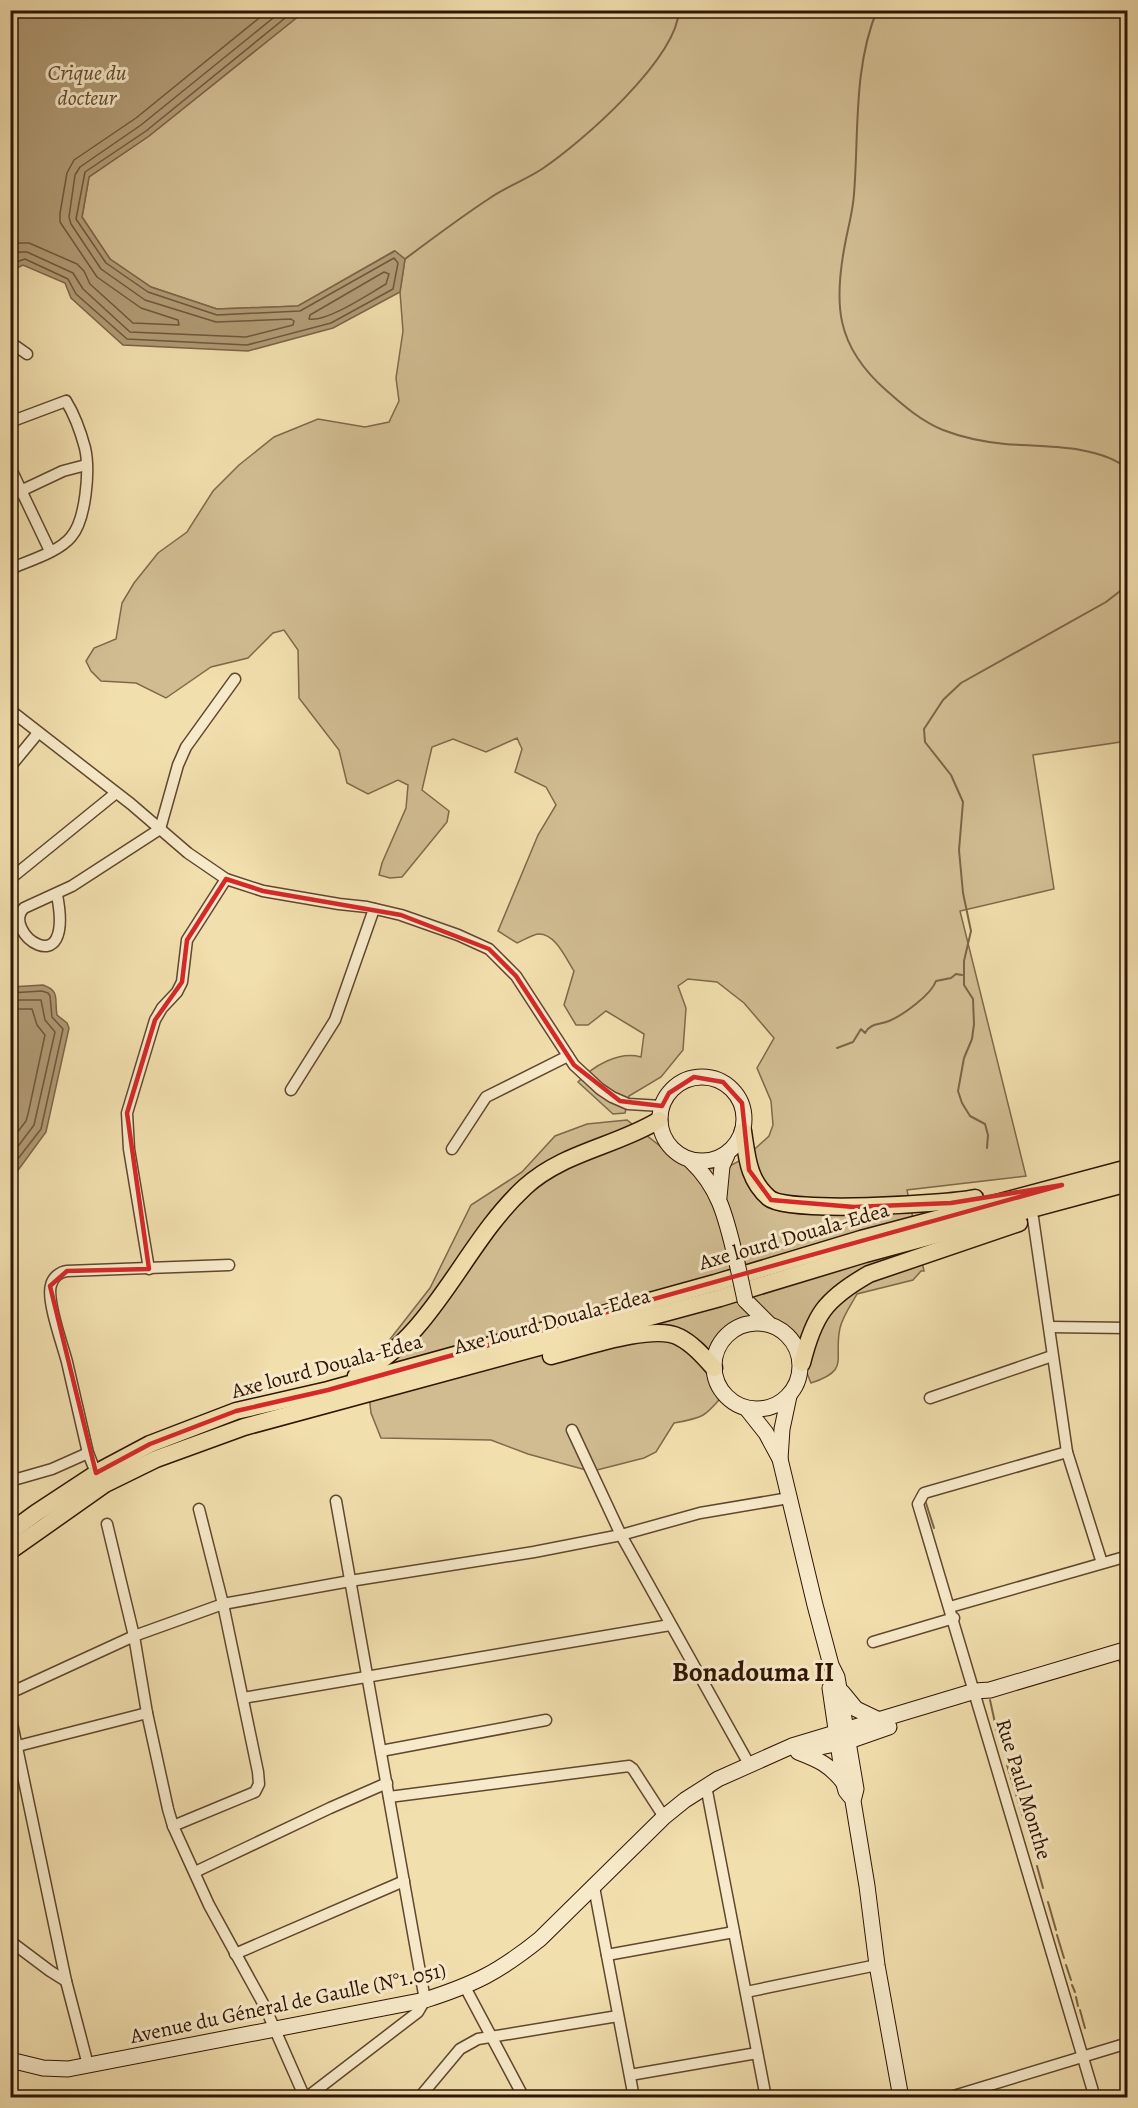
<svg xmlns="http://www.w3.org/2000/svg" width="1138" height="2108" viewBox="0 0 1138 2108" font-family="Alegreya,serif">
<rect width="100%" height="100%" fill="#f2dfae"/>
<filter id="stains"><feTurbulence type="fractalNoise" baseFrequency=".00333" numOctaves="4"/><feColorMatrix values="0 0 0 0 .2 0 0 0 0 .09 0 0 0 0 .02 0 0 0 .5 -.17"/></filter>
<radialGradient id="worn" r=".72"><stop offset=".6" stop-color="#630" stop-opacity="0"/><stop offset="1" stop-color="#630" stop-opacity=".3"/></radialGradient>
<path fill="#d1bc91" stroke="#80684a" stroke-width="1.5" d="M 305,11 L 1127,11 L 1127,741 L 1033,755 L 1054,889 L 960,911 L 1026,1176 L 907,1190 L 924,1271 L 921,1271 L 913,1280 L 857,1294 C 851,1305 843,1316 840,1328 C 833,1360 851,1370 811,1383 C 804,1368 800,1345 787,1334 C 747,1298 694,1350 724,1394 C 705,1417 703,1418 674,1423 L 656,1452 L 644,1458 L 597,1470 L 586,1470 L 528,1454 L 491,1440 L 381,1438 L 371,1413 L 366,1370 L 430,1288 L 471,1205 L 522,1172 L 555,1136 L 587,1124 L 627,1120 L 669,1153 L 689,1164 L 700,1168 L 724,1169 L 745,1158 L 769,1136 L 773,1125 L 771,1101 L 757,1068 L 774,1038 L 744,1003 L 717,982 L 688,979 L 678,986 L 686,1008 L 683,1050 L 661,1077 L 629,1096 L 625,1113 L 613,1114 L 578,1082 C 593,1066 618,1051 641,1057 L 644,1034 L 606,1011 L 588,1025 L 576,1025 L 564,1005 L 574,971 C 566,959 556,934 539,934 C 533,934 524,940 517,943 L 498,931 L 538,835 L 556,805 L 546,787 L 515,772 L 522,749 L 517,738 L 486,752 L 453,739 L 432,747 L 422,790 L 449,811 L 447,822 L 402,877 L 390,878 L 379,875 L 382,863 L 406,808 L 408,785 L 398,780 L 368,794 L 347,783 L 339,750 L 299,698 L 298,650 L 284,630 L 273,633 L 248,658 L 211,667 L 166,698 L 136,683 L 101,681 L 91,671 L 86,661 L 94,648 L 116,639 L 122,603 L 134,583 L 158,553 L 187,532 L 213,491 L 239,465 L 274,437 L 318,419 L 365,427 L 389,422 L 399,401 L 396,378 L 403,331 L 400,292 L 405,259 L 394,251 L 298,306 L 217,309 L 151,287 L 110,259 L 82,217 L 89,177 L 149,136 Z"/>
<g fill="#b09a74" stroke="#7c6447" stroke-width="1.5">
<path d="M 11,10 L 305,11 L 149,136 L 89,177 L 82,217 L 110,259 L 151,287 L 217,309 L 298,306 L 395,251 L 405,259 L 400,292 L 333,328 L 248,351 L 123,345 L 71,298 L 65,283 L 23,265 L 11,271 Z"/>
<path d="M 43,985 C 61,991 54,1000 57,1015 L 67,1023 L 69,1028 L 46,1132 L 11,1180 L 11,987 Z"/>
</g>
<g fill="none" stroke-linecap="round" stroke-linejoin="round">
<g stroke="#70573c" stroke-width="1.5">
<path d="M 10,246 L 20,243 L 29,243 L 77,264 L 84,271 L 90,284 L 133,323 L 179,325 L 178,320 L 141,308 L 97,277 L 60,222 L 60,213 L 67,173 L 74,160 L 136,118 L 269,10"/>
<path d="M 10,256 L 20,252 L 27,252 L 73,273 L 83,289 L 130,332 L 246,337 L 293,325 L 294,321 L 291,319 L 216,322 L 145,300 L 101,269 L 71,224 L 69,217 L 75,175 L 80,167 L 141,125 L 283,10"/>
<path d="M 10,264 L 25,259 L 68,279 L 76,294 L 127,339 L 247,345 L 331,323 L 393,289 L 398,263 L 394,258 L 300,311 L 217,315 L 148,292 L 106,263 L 76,219 L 85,172 L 146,131 L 295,10"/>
<path d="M 384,272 L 389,274 L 386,284 C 370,293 326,323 309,319 L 310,315 Z"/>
<path d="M 10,993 L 42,991 L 48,993 L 50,996 L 52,1017 L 63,1029 L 41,1129 L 10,1169"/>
<path d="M 10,1000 L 41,1000 L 45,1020 L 55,1032 L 34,1125 L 10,1157"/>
<path d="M 10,1009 L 32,1009 L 37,1025 L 45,1035 L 28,1114 L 26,1121 L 10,1142"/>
</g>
<g stroke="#7c6447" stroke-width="2">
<path d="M 877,10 C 853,69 859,133 854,194 C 853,210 849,224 846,239 C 833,303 835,346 887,391 C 904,406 921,421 943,430 C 961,437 985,442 1005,444 C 1042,447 1098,444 1128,469"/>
<path d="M 405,259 C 433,238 461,217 490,198 C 506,187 525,180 542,169 C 581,143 677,59 679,10"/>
<path d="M 837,1048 L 853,1042 L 861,1029 L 865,1033 C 870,1023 880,1025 889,1021 C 903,1015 931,995 936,981 L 951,978 L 956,974 L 962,975"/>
<path d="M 987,1148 L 988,1135 L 985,1124 L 970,1116 L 962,1103 L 958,1091 L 964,1058 L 972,1039 L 974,1024 L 973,999 L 964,985 L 964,961 L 971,931 L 963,893 L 959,850 L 963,802 L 951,775 L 925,742 L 924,729 L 943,700 L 961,683 L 1106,602 L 1128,585"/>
<path d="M 925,1500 L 934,1528"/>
<path d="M 990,1700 L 997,1732"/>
<path d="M 1007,1765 L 1023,1817"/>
<path d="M 1037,1866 L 1043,1888"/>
<path d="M 1048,1902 L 1056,1930"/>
<path d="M 1057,1935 L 1064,1958"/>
<path d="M 1066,1965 L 1071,1980"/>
<path d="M 1072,1985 L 1075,1992"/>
<path d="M 1076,1997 L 1078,2006"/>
<path d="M 1080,2010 L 1085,2028"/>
</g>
<g stroke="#60472e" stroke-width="13">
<g id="minor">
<path d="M 10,342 L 27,354"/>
<path d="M 10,422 L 66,401 C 74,414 81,433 85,448 C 90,470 86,520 71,537 C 59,552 28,561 10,569"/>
<path d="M 10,467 L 50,551"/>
<path d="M 10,496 L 63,471 L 86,465"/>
<path d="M 10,710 L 131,804 L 188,853 L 226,879 L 263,891 L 339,904 L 367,907 L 401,915 L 458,935 L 489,949 L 516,976 L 574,1065 L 600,1089 L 612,1097 L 628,1104 L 662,1106"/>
<path d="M 10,767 L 38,733"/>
<path d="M 10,879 L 116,793"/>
<path d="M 57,895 C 75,987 0,931 24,908 L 72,886 L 160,829 L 178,765 L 186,747 L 235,679"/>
<path d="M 291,1090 L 335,1020 L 374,909"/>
<path d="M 452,1149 L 486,1097 L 568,1056"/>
<path d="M 1033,1218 L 1067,1452 L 924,1493 L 918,1504 L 1095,2098"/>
<path d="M 149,1269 L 129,1149 L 127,1113 L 155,1020 L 162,1008 L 177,992 L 182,982 L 187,940 L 226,879"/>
<path d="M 1050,1327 L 1128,1328"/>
<path d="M 930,1398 L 1052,1356"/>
<path d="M 572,1430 L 621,1535 L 749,1764"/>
<path d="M 1067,1452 L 1102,1563"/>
<path d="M 96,1473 L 88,1453 C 81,1423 74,1392 67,1362 C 63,1346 46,1300 51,1285 C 53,1277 60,1272 67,1271 L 229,1265"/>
<path d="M 10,1481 L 52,1469 L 88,1453"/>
<path d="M 107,1524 L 134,1636 L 147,1713 L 168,1809 L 173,1826 L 209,1905 L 265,2007 L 305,2098"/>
<path d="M 950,1607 L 1128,1556"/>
<path d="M 873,1642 L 954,1618"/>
<path d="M 1122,1650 L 1128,1670"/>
<path d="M 10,1693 L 134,1636 L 223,1604 L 350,1581 L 534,1552 L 621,1535 L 700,1513 L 789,1498"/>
<path d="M 243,1698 L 670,1625"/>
<path d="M 10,1714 L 66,1981 L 88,2065"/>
<path d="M 10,1748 L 147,1713"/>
<path d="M 381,1751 L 546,1720"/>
<path d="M 706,1786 L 766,2098"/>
<path d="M 389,1797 L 629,1766 L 633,1769 L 664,1817"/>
<path d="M 173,1826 L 255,1792 L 259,1784 L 258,1772 L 223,1604 L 199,1509"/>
<path d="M 195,1872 L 330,1808 L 387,1783"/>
<path d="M 594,1887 L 634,2098"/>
<path d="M 10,1941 L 50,1971 L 66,1981"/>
<path d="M 235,1954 L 404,1881"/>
<path d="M 607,1955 L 734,1932"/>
<path d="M 465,1987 L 524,2098"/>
<path d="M 746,1992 L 877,1965"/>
<path d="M 630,2075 L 757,2053"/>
<path d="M 306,2098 L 418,2012 L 425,2000 L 336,1501"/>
<path d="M 419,2098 L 460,2049 L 478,2039 L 618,2016"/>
<path d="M 947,2098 L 1128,2043"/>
</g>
</g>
<g stroke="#2f1403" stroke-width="17">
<g id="secondary">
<circle cx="702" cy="1119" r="42"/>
<path d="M 691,1161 C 722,1190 727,1224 737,1263"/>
<path d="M 719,1197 L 722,1166 L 727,1155"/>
<path d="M 745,1300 L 768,1323"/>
<circle cx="757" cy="1366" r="43"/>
<path d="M 747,1409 L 766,1433 L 780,1459 L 815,1605 L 831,1665 L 837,1677 L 856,1789 L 853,1801 L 867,1886 L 877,1965 L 901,2098"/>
<path d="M 780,1459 L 782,1429 L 789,1396"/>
<path d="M 830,1688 L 844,1784 L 846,1791 L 850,1796"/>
<path d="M 842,1692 L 856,1709 L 879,1720"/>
<path d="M 811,1749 L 849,1741 L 889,1727"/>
<path d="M 798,1752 C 819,1760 830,1765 844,1783"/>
<path d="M 10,2060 L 43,2068 L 68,2069 L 425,2000 C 475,1984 499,1972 540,1939 L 664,1817 L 685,1800 L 718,1779 L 792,1746 L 975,1691 L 990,1690 L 1128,1649"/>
</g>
</g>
<g stroke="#2f1403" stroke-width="19">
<g id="trunk">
<path d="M 743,1131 C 747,1157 748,1180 769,1198 C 788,1214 945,1204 975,1198"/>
<path d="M 551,1356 C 580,1349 653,1323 679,1337 C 693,1344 704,1357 714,1368"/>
<path d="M 802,1363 C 814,1315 825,1299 869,1274 L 1019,1223"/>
<path d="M 356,1376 C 436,1335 462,1245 525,1187 C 563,1152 617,1146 659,1120"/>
<path d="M 10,1532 L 36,1513 L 103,1469 L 150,1444 L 236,1411 L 328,1390 L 715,1283 L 861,1239 L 1128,1168"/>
<path d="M 10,1551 L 105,1484 L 156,1459 L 244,1427 L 720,1298 L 865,1254 L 1128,1183"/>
</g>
</g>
<use href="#minor" stroke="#f7eaca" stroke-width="10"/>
<use href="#secondary" stroke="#f7eaca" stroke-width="15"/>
<use href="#trunk" stroke="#f2dfae" stroke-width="16"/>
<g stroke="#2f1403" stroke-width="17" stroke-linecap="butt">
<path id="secondary-bridge" d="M 737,1263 L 745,1300"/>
</g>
<use href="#secondary-bridge" stroke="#f7eaca" stroke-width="15"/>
</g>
<path fill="none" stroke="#d62828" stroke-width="4.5" stroke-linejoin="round" d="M 226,879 L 263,891 L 401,915 L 489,949 L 516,976 L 574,1065 L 620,1101 L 662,1106 L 669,1093 L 694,1077 L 723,1082 L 742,1103 L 749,1170 L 771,1200 L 854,1207 L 951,1203 L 1062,1185 L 328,1390 L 236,1411 L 150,1444 L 96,1473 L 50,1286 L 67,1271 L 149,1269 L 127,1113 L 155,1020 L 182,982 L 187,940 Z"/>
<g text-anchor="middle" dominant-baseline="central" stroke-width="6" stroke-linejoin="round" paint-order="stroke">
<g font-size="21" fill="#2f1403" stroke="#f7eaca">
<text transform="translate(794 1236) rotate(-16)">Axe lourd Douala-Edea</text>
<text transform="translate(552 1321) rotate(-15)">Axe Lourd Douala-Edea</text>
<text transform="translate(327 1366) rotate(-15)">Axe lourd Douala-Edea</text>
<text transform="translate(1024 1789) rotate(73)">Rue Paul Monthe</text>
<text transform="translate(288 2003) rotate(-12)">Avenue du Géneral de Gaulle (N°1.051)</text>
</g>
<g font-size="22" font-style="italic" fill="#634a30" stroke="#f7eaca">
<text x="87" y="73">Crique du<tspan x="87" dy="25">docteur</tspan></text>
</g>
<g font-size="27" font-weight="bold" fill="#2f1403" stroke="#f7eaca">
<text x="753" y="1672">Bonadouma II</text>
</g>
</g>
<rect width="1138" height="2108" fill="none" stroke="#f2dfae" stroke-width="36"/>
<rect x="12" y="12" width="1114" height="2084" fill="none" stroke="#2f1403" stroke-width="3"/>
<rect x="18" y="18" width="1102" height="2072" fill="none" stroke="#2f1403" stroke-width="1.5"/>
<rect width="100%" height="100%" filter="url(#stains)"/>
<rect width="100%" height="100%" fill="url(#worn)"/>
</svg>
